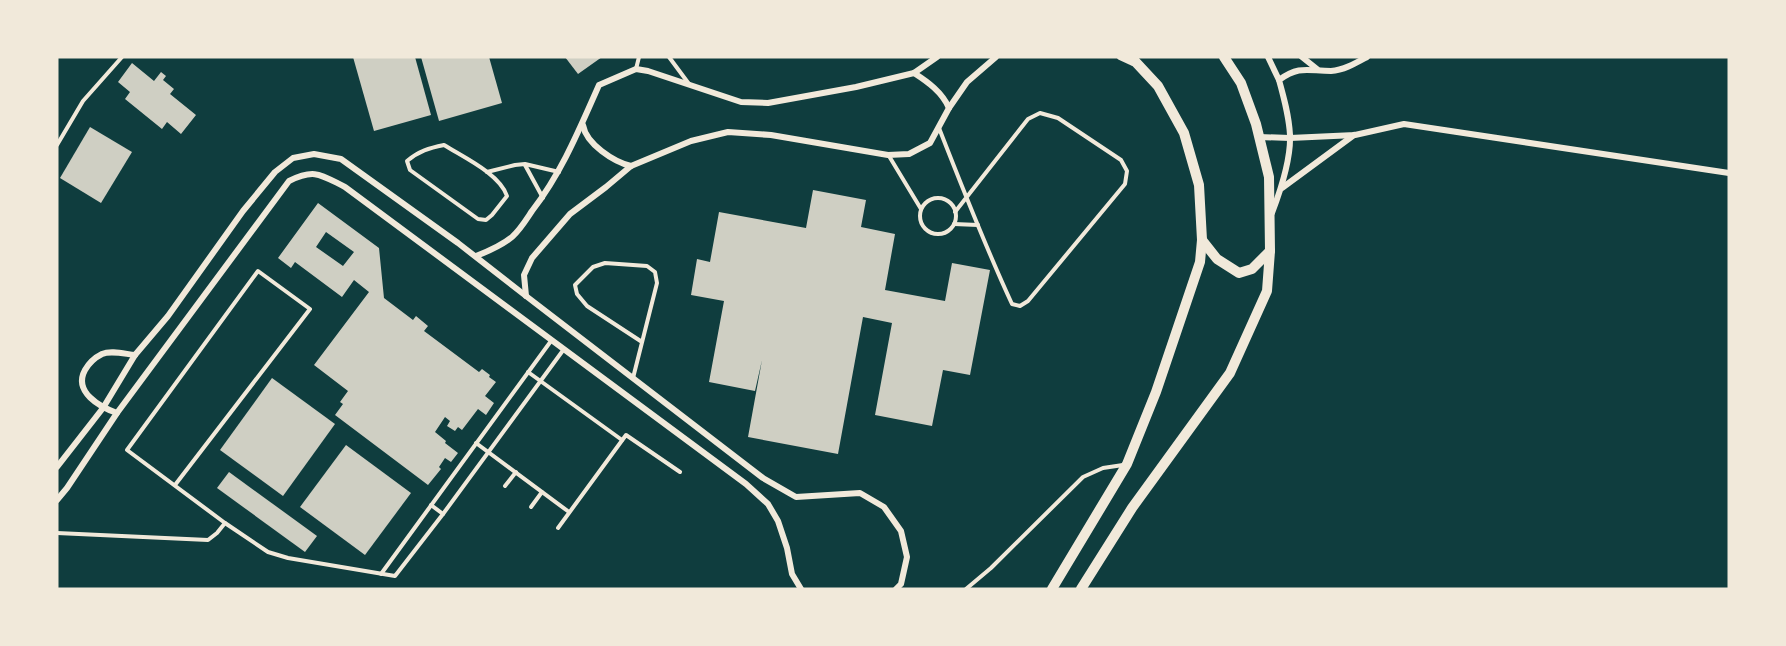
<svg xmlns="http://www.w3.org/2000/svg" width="1786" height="646" viewBox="0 0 1786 646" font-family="'Noto Sans',sans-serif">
<rect width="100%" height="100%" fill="#0f3d3e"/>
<g fill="#cfcfc3" fill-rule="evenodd">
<path d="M 353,57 L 415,57 L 431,115 L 374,131 Z"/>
<path d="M 421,57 L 489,57 L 502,103 L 439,121 Z"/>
<path d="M 565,57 L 602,57 L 578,74 Z"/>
<path d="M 132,63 L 154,81 L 161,72 L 166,76 L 163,80 L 174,89 L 170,94 L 196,115 L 181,134 L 167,122 L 162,129 L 125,99 L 130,92 L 118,82 Z"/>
<path d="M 90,127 L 132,152 L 101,203 L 60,178 Z"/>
<path d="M 813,190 L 866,200 L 861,227 L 895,234 L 885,290 L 945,301 L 952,263 L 990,270 L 970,375 L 943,370 L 932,426 L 875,415 L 892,323 L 863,317 L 838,454 L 748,437 L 762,360 L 755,391 L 709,382 L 724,301 L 691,295 L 697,259 L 710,262 L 719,212 L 806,228 Z"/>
<path d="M 318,203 L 379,248 L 384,298 L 413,320 L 416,316 L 428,326 L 424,331 L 479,372 L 482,369 L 490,375 L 489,377 L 496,382 L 485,396 L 494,403 L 486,415 L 478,409 L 462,430 L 458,427 L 455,431 L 447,426 L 450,421 L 445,417 L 435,432 L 446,441 L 445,443 L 458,453 L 451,462 L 445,458 L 439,467 L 441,469 L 428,485 L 335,415 L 343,404 L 340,402 L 348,391 L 314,365 L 369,292 L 354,280 L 342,297 L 295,262 L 291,268 L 278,258 ZM 326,232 L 354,252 L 343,266 L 316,247 Z"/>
<path d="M 272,378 L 335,424 L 283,496 L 220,450 Z"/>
<path d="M 346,445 L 411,493 L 365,555 L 300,507 Z"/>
<path d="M 229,472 L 317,536 L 305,552 L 217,488 Z"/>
</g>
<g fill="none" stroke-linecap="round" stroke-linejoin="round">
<g stroke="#f1e9da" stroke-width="4">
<path d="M 669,57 L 689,84"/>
<path d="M 636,69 L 639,57"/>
<path d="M 939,128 C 962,187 985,246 1012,304 L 1020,306 L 1028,301 L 1125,184 L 1127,171 L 1121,160 L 1058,118 L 1040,113 L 1028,119 L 955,212"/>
<path d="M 57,145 L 83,101 L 122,57"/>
<path d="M 444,145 C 463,157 500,174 507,196 L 492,215 L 486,220 L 478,219 L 410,170 L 407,161 C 419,151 429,148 444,145 Z"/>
<path d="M 889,156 L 921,209"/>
<path d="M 525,165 L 543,198"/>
<path d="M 487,172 L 515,165 L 525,164 L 559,172"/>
<circle cx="938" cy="216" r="18"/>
<path d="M 954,224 L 978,225"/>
<path d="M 528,372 L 622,440"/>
<path d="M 633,378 L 657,283 L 655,272 L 647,266 L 605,263 L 593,267 L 575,285 L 577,294 L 587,306 L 642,342"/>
<path d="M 476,443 L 569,512"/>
<path d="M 175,485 L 310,309 L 258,271 L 127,450 L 225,523"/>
<path d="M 505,486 L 516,472"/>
<path d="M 431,505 L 443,514"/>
<path d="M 531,507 L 542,492"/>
<path d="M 558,528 L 626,435 L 680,472"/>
<path d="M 57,533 L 208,540 L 217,533 L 225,523 L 268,552 L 288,558 L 395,576 L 443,514 L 564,349"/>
<path d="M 381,574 L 551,341"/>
<path d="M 966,589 L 991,568 L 1083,477 L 1103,468 L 1123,465"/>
</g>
<g stroke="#f1e9da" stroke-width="6">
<path d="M 1120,57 L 1133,63"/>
<path d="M 1268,57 L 1279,80"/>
<path d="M 1302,57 L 1317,69"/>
<path d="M 914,73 C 928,82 942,92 949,108"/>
<path d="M 583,125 C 586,144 614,162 631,166"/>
<path d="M 1259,137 L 1290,138 L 1355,135 L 1404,124 L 1729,173"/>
<path d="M 1282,188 L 1354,135"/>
<path d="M 1272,213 C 1280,192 1291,158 1290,135 C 1289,116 1284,98 1279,80 C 1300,65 1308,71 1331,71 C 1344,70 1356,63 1367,57"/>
<path d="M 476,256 C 489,251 501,246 512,237 C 520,230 526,220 532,211 C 562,172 579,130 599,85 L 636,69 L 648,71 L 741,102 L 768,103 L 856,87 L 914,73 L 937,57"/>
<path d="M 526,296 L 524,275 L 532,258 L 570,214 L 606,187 L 631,166 L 691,141 L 728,132 L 771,135 L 888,155 L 909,154 L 930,143 L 949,108 L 967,82 L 996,57"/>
<path d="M 117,413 C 100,407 73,392 85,370 C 89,363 94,358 102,354 C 111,350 125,354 135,355"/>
<path d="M 57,467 L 103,408 L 135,355 L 168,316 L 243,211 L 275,172 L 293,158 L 314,154 L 341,159 L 458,243 L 526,296 L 763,478 L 796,497 L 860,493 L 884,507 L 901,531 L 907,557 L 901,584 L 896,589"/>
<path d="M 57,500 L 67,488 L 117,413 L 289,181 C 315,168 321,175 345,187 L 746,484 L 768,504 L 778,521 L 787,548 L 792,574 L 801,589"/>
</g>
<g stroke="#f1e9da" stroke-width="10">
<path d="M 1202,240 L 1217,259 L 1239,273 L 1252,269 L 1270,251"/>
<path d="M 1052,589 L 1127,464 L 1156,392 L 1200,262 L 1202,240 L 1199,185 L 1184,133 L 1158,86 L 1131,57"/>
<path d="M 1081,589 L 1132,508 L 1230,373 L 1267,291 L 1270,251 L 1269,177 L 1256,124 L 1241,83 L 1224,57"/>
</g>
</g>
<rect width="1786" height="646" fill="none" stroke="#f1e9da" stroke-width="117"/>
</svg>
